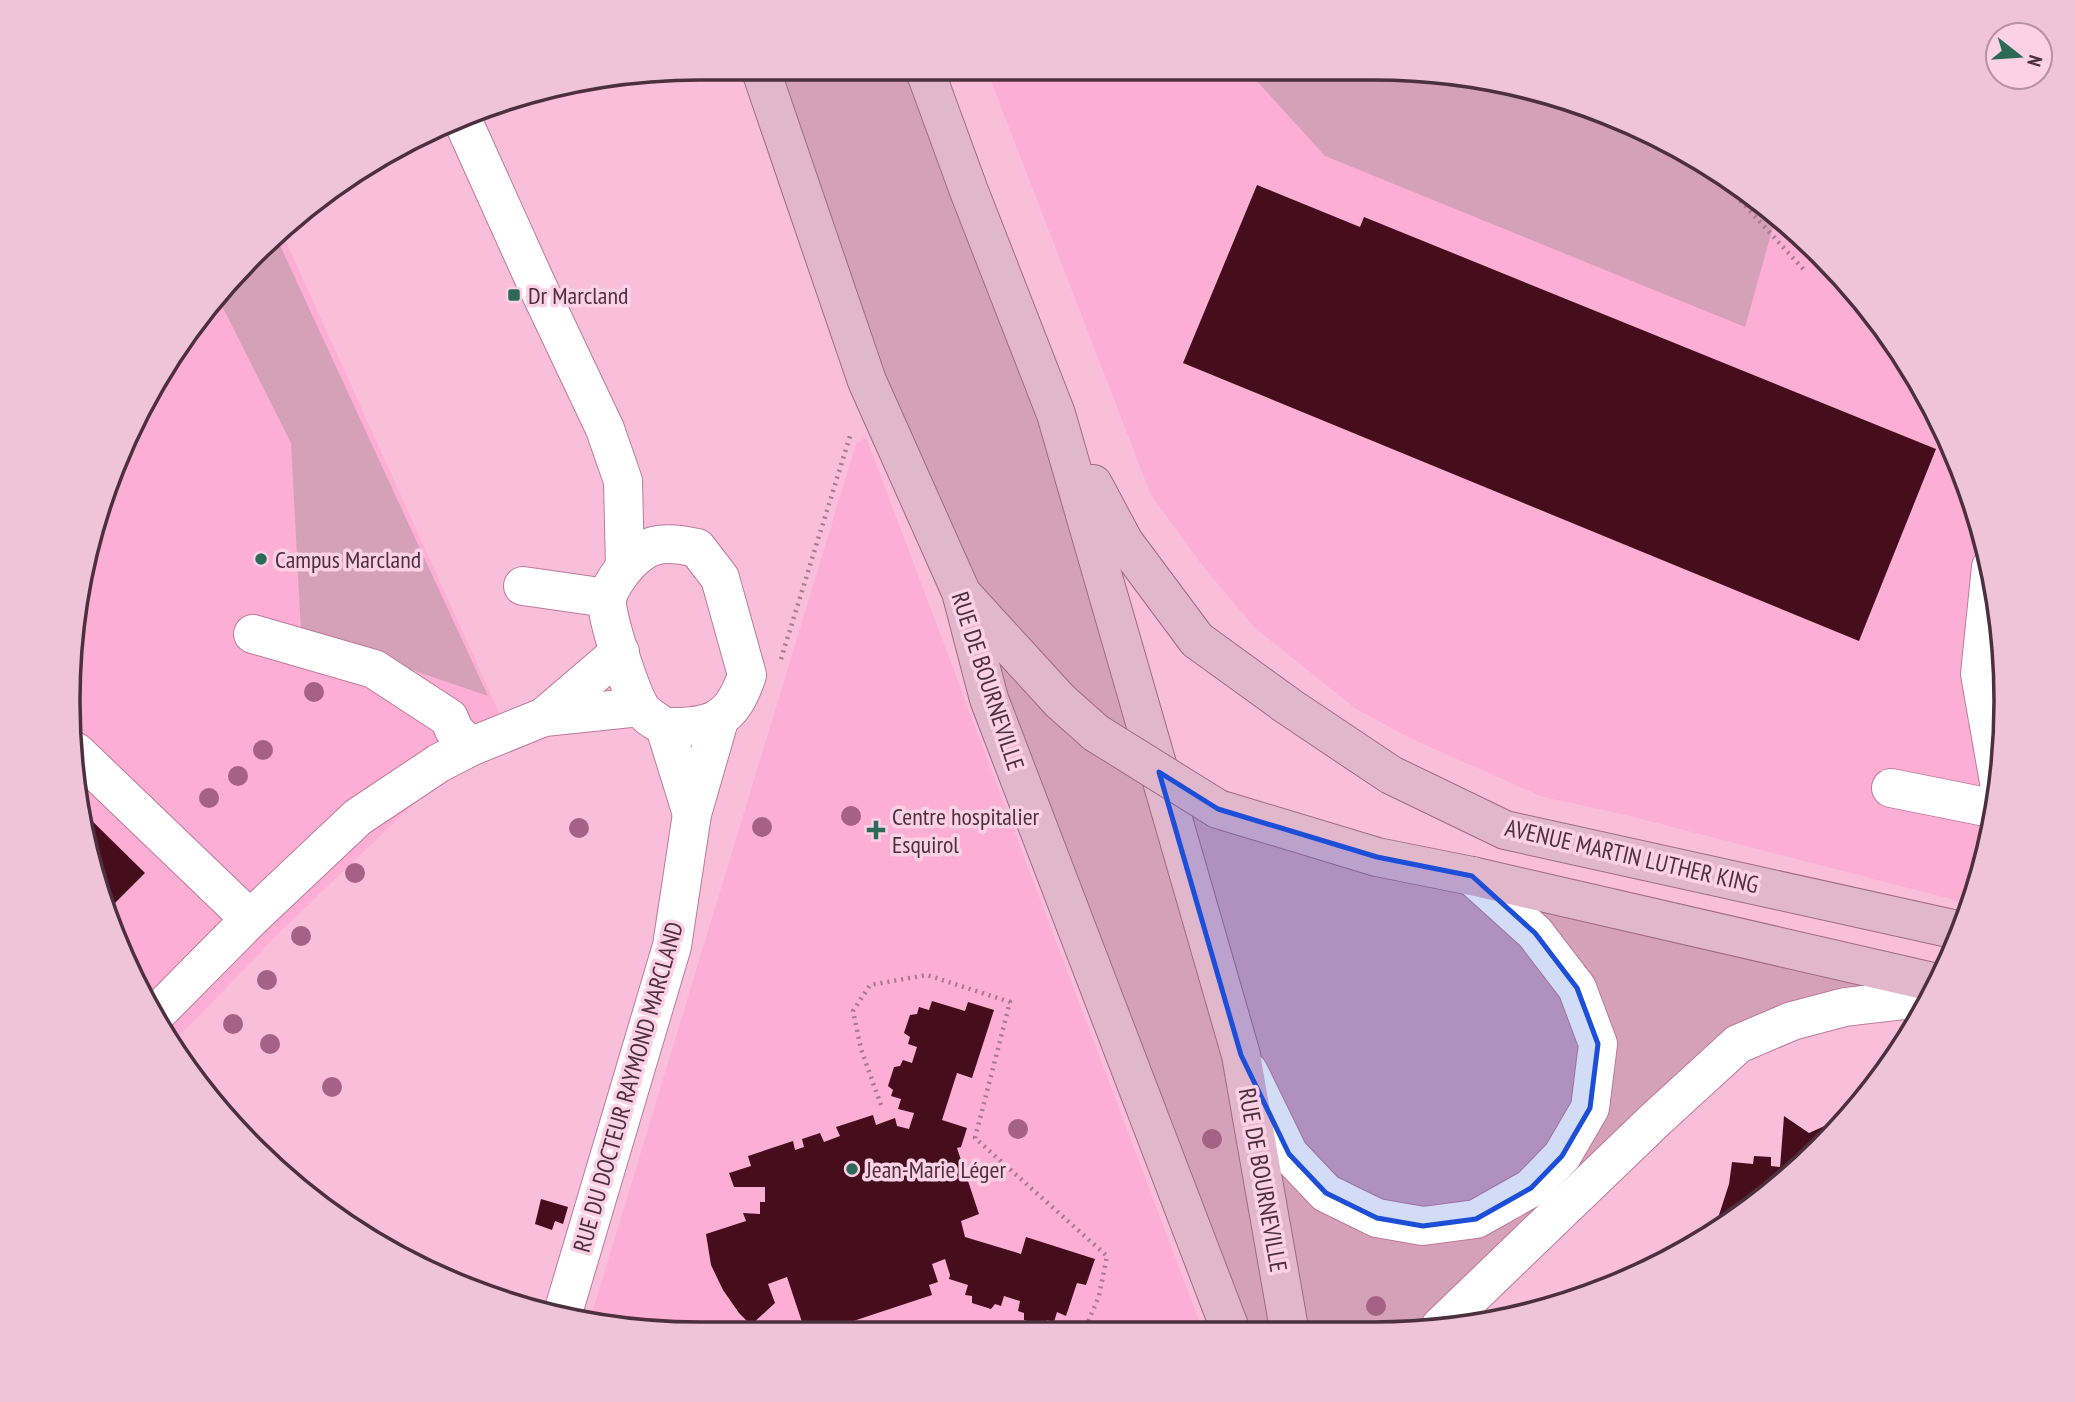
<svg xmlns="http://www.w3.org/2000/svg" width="2075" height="1402" viewBox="0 0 2075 1402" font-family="'PT Sans Narrow',sans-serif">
<rect width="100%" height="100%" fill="#f9bfda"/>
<g fill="#fdaed4">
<path d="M 986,68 L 1374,68 L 1497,80 L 1654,134 L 1821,253 L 1900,349 L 1958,458 L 1995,577 L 2007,701 L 1995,824 L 1970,904 L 1626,815 L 1543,797 L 1412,739 L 1356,709 L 1255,628 L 1205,569 L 1151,495 Z"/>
<path d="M 284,237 L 502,719 L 282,930 L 173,1043 L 153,1017 L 80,825 L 70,659 L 116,459 L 199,315 Z"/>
<path d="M 866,437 L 1204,1334 L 701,1334 L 589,1323 L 856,444 Z"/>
</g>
<g fill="#d5a1b9">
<path d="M 753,68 L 924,68 L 969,191 L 1150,773 L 1218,809 L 1937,983 L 1792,1021 L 1440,1327 L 1374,1334 L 1232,1334 Z"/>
<path d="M 1245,68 L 1374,68 L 1497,80 L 1654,134 L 1775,220 L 1745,327 L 1325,156 Z"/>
<path d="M 278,241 L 488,696 L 301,632 L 291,443 L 218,298 Z"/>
</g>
<g fill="#460e1d">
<path d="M 1257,185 L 1360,227 L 1364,217 L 1936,449 L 1859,641 L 1183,363 Z"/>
<path d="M 79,808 L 145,873 L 111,907 L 80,825 Z"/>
<path d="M 932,1001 L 965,1011 L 968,1002 L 994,1010 L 972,1078 L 957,1073 L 942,1120 L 967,1128 L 961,1147 L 957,1148 L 979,1214 L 961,1221 L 965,1237 L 1021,1254 L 1026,1237 L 1095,1259 L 1086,1285 L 1077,1283 L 1066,1316 L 1057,1312 L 1054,1322 L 1047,1320 L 1043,1326 L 1024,1320 L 1024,1313 L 1018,1311 L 1020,1301 L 1004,1296 L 1001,1306 L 995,1304 L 991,1309 L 972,1303 L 972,1296 L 965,1295 L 968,1285 L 949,1279 L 950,1275 L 945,1259 L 932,1264 L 938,1282 L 929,1285 L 932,1295 L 814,1334 L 806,1334 L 787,1277 L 768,1284 L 775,1303 L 751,1325 L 739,1313 L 723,1290 L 711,1265 L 706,1234 L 746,1221 L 743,1213 L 760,1214 L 760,1202 L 765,1202 L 765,1187 L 734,1187 L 729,1173 L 751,1166 L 748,1156 L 793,1141 L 795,1150 L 804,1147 L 802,1139 L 820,1133 L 824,1142 L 840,1136 L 836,1127 L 873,1115 L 876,1125 L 895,1118 L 897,1126 L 909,1129 L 914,1113 L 898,1109 L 901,1099 L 891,1096 L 893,1090 L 888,1086 L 894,1067 L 900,1066 L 903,1060 L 912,1063 L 917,1047 L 908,1044 L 910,1037 L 904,1033 L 910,1015 L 917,1014 L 919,1007 L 929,1010 Z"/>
<path d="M 1784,1116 L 1809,1133 L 1829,1124 L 1828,1140 L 1822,1148 L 1726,1227 L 1701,1240 L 1718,1218 L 1729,1184 L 1732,1162 L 1753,1164 L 1754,1156 L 1771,1157 L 1771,1166 L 1780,1167 Z"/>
<path d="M 541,1199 L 568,1207 L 563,1224 L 555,1221 L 552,1230 L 535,1224 Z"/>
</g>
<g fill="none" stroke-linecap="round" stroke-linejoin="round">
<g stroke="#bd7a9a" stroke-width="40">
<g id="minor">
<path d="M 462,119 L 535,281 L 605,429 L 623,481 L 625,567"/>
<path d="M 1991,567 L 1980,674 L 1999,782"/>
<path d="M 523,586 L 607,598"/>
<path d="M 253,634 L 374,669 L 449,718 L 454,730 L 470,747"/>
<path d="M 544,717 L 620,652"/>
<path d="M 665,727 C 712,728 732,721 747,675 L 720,578 L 697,548 C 662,540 645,542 622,571 C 616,579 609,589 607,599 C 605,615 631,692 640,707 C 646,716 656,721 665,727 L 692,814"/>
<path d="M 76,752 L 250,919"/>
<path d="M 1891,788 L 1996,809"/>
<path d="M 153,1017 L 250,919 L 358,817 L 439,763 L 470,747 L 544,717 L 640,707"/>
<path d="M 1249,1072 L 1289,1154 L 1326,1193 L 1377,1218 L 1423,1226 L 1476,1219 L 1531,1188 L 1562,1156 L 1590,1108 L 1598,1044 L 1577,988 L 1535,933 L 1472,876"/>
<path d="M 562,1316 L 672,946 L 692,814 L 720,717"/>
<path d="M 1440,1327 L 1655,1120 L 1738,1044 L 1792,1021 L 1845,1007 L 1930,997"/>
</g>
</g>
<g stroke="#a06984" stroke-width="40">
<g id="major">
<path d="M 760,68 L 867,381 L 961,592 L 989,699 L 1232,1334"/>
<path d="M 924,68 L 969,191 L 1056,414 L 1241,1055 L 1290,1334"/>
<path d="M 1093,484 L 1124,542 L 1197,640 L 1288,706 L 1391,775 L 1505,830 L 1962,931"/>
<path d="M 964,596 L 1060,701 L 1096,733"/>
<path d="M 1218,809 L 1377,857 L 1472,876 L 1937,983"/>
</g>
</g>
<g stroke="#a5798e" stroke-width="4.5" stroke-dasharray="2 5" stroke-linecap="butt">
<path d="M 1726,185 L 1805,271"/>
<path d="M 781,659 L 851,433"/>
<path d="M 881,1105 L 861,1049 L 853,1011 L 870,985 L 927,975 L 1010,1002 L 975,1138 L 1107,1256 L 1099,1296 L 1083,1334"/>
</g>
<use href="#minor" stroke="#fff" stroke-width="38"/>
<use href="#major" stroke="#e1b7cb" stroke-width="38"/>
<g stroke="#a06984" stroke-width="40" stroke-linecap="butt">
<path id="major-bridge" d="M 1096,733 L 1218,809"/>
</g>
<use href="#major-bridge" stroke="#e1b7cb" stroke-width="38"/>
</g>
<g fill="#a56286">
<circle cx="314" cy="692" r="10"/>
<circle cx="263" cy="750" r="10"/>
<circle cx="238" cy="776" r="10"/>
<circle cx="209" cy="798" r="10"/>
<circle cx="851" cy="816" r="10"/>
<circle cx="762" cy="827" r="10"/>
<circle cx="579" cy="828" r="10"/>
<circle cx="355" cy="873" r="10"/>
<circle cx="301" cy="936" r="10"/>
<circle cx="267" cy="980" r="10"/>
<circle cx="233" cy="1024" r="10"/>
<circle cx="270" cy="1044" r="10"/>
<circle cx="332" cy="1087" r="10"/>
<circle cx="1018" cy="1129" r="10"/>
<circle cx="1212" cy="1139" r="10"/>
<circle cx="1376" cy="1306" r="10"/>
</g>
<path fill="#1d4ed8" fill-opacity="0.2" stroke="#1d4ed8" stroke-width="5" stroke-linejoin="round" d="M 1159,772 L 1218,809 L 1377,857 L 1472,876 L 1535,933 L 1577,988 L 1598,1044 L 1590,1108 L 1562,1156 L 1531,1188 L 1476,1219 L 1423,1226 L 1377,1218 L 1326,1193 L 1289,1154 L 1241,1055 Z"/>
<g fill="#2c6a56" stroke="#fdd1e5" stroke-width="2.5">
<rect x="507" y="288" width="14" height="14" rx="3.5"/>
<circle cx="261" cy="559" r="7"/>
<path d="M872.5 819.5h7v7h7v7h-7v7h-7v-7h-7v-7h7z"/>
<circle cx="852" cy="1169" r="7"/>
</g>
<g text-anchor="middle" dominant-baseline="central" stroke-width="7" stroke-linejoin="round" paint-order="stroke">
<g font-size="24" fill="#4c303e" stroke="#fdd1e5" text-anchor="start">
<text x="528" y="295">Dr Marcland</text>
<text x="275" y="559">Campus Marcland</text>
<text x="892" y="816">Centre hospitalier<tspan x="892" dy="28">Esquirol</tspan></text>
<text x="866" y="1169">Jean-Marie Léger</text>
</g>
<g font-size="24" fill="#4c303e" stroke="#fdd1e5">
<text transform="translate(988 681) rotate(72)">RUE DE BOURNEVILLE</text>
<text transform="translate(1632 856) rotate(13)">AVENUE MARTIN LUTHER KING</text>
<text transform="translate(628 1087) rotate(-74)">RUE DU DOCTEUR RAYMOND MARCLAND</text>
<text transform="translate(1263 1180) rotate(80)">RUE DE BOURNEVILLE</text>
</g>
</g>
<path d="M0 0H2075V1402H0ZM700 80H1374A620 620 0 0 1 1994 700V702A620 620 0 0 1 1374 1322H700A620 620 0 0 1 80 702V700A620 620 0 0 1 700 80Z" fill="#efc4d8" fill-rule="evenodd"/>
<path fill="none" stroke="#4c303e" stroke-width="3.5" d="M700 80H1374A620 620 0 0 1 1994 700V702A620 620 0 0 1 1374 1322H700A620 620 0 0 1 80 702V700A620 620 0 0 1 700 80Z"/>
<g transform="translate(2019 56) rotate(107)"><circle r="33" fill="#fdd1e5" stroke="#b691a2" stroke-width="2"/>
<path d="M0-5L12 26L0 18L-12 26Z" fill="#2c6a56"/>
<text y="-10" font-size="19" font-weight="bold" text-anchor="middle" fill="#4c303e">N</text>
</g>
</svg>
